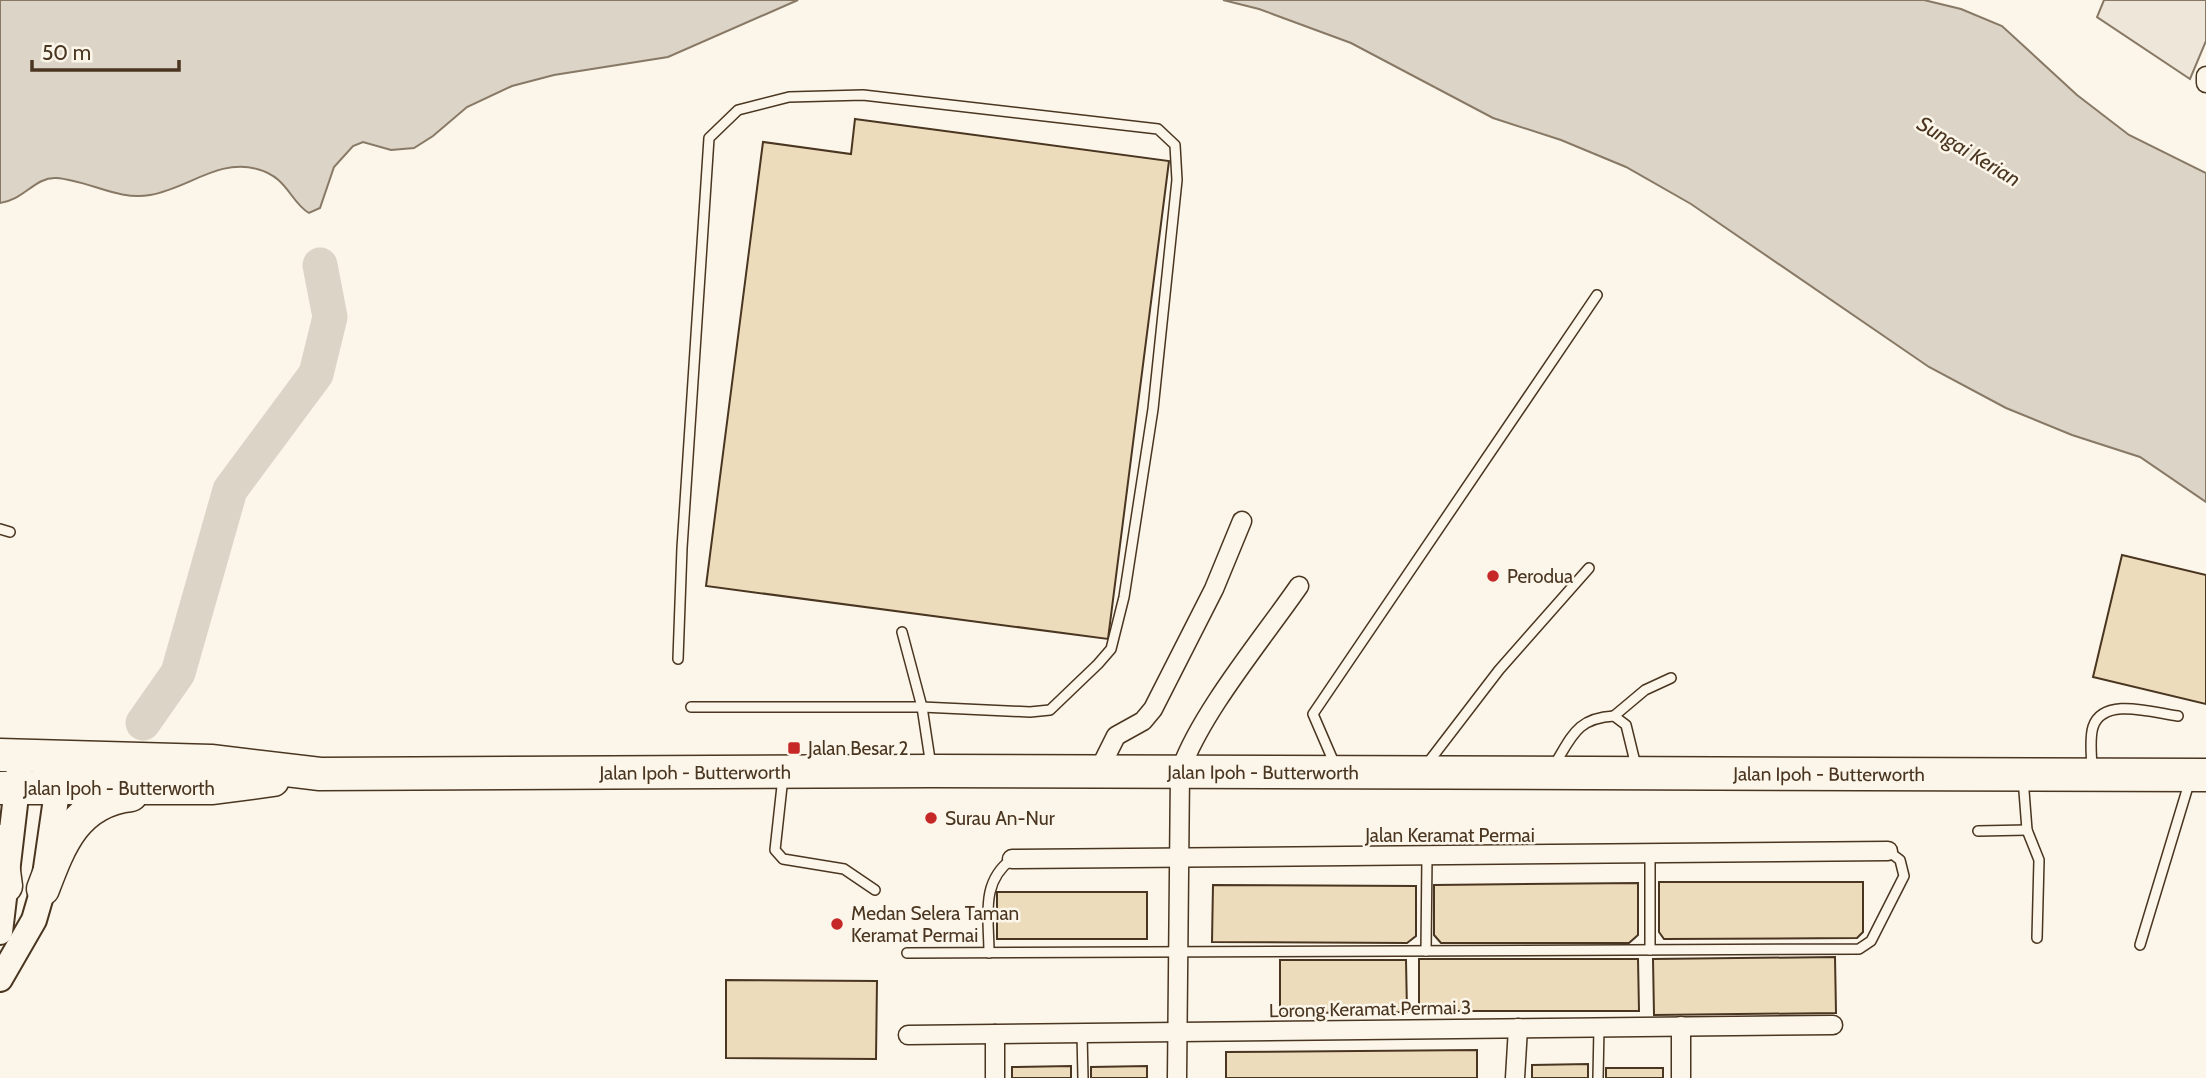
<svg xmlns="http://www.w3.org/2000/svg" width="2206" height="1078" viewBox="0 0 2206 1078" font-family="Cabin,sans-serif">
<rect width="100%" height="100%" fill="#fbf6e9"/>
<path fill="#ede6d9" stroke="#887966" stroke-width="2" d="M 2104,0 L 2206,0 L 2206,41 L 2190,79 L 2097,17 Z"/>
<g fill="#dcd4c6" stroke="#887966" stroke-width="2">
<path d="M 0,0 L 798,0 L 668,57 L 554,75 L 512,86 L 467,107 L 433,136 L 414,148 L 391,150 L 363,142 L 353,146 L 334,167 L 320,208 L 309,213 C 290,202 288,177 257,169 C 219,158 187,189 150,195 C 118,201 88,180 56,178 C 35,177 24,200 0,203 Z"/>
<path d="M 1223,0 L 1924,0 L 1961,9 L 2002,26 L 2077,95 L 2129,135 L 2206,173 L 2206,502 L 2140,457 L 2072,435 L 2006,408 L 1929,367 L 1691,204 L 1626,167 L 1561,140 L 1493,118 L 1351,43 L 1259,9 Z"/>
</g>
<g fill="none" stroke-linecap="round" stroke-linejoin="round">
<path stroke="#dcd4c6" stroke-width="35" d="M 143,723 L 178,673 L 230,490 L 316,374 L 330,317 L 320,265"/>
</g>
<g fill="#ecdcbc" stroke="#4a3520" stroke-width="2">
<path d="M 855,119 L 1169,161 L 1108,639 L 706,586 L 763,142 L 851,154 Z"/>
<path d="M 2122,555 L 2206,575 L 2206,704 L 2093,677 Z"/>
<path d="M 1659,882 L 1863,882 L 1863,932 L 1857,938 L 1664,939 L 1659,932 Z"/>
<path d="M 1638,883 L 1638,935 L 1629,943 L 1441,943 L 1434,935 L 1434,885 Z"/>
<path d="M 1213,885 L 1416,886 L 1416,936 L 1407,943 L 1212,942 Z"/>
<rect x="997" y="892" width="150" height="47"/>
<path d="M 1835,957 L 1836,1013 L 1654,1015 L 1653,959 Z"/>
<path d="M 1419,959 L 1638,959 L 1639,1011 L 1419,1011 Z"/>
<path d="M 1280,960 L 1406,960 L 1407,1012 L 1280,1013 Z"/>
<path d="M 726,980 L 877,981 L 876,1059 L 726,1058 Z"/>
<path d="M 1477,1050 L 1477,1078 L 1226,1078 L 1226,1052 Z"/>
<path d="M 1588,1064 L 1588,1078 L 1532,1078 L 1532,1065 Z"/>
<path d="M 1071,1066 L 1071,1078 L 1012,1078 L 1012,1067 Z"/>
<path d="M 1147,1066 L 1147,1078 L 1091,1078 L 1091,1067 Z"/>
<rect x="1606" y="1068" width="57" height="10"/>
</g>
<g fill="none" stroke-linecap="round" stroke-linejoin="round">
<g stroke="#4a3520" stroke-width="12">
<g id="lane">
<path d="M 0,529 L 10,532"/>
<path d="M 902,632 L 922,707 L 931,766"/>
<path d="M 678,659 L 682,548 L 709,138 L 738,110 L 789,97 L 863,95 L 1158,129 L 1175,145 L 1177,180 L 1153,409 L 1124,597 L 1111,649 L 1098,664 L 1050,710 L 1030,712 L 922,707 L 691,707"/>
<path d="M 1614,716 L 1645,690 L 1671,678"/>
<path d="M 1427,764 L 1499,670 L 1589,568"/>
<path d="M 1335,765 L 1313,714 L 1597,295"/>
<path d="M 1553,767 C 1572,737 1576,718 1614,716 L 1626,725 L 1636,766"/>
<path d="M 2092,771 C 2092,758 2089,739 2093,727 C 2103,696 2154,713 2178,716"/>
<path d="M 783,777 L 775,850 L 783,859 L 844,869 L 875,890"/>
<path d="M 2023,778 L 2027,830 L 2039,860 L 2037,938"/>
<path d="M 1978,831 L 2027,830"/>
<path d="M 1650,855 L 1650,950"/>
<path d="M 2140,945 L 2190,780"/>
<path d="M 1426,951 L 1427,856"/>
<path d="M 907,953 L 1859,949 L 1871,941 L 1904,876 L 1900,860 L 1888,851"/>
<path d="M 989,953 C 989,917 980,882 1012,859"/>
<path d="M 1082,1033 L 1083,1078"/>
<path d="M 1598,1078 L 1599,1027"/>
</g>
</g>
<g stroke="#4a3520" stroke-width="21">
<g id="street">
<path d="M 2206,76 L 2206,83"/>
<path d="M 1098,772 L 1116,736 L 1143,721 L 1153,709 L 1214,589 L 1242,521"/>
<path d="M 1012,859 L 1888,851"/>
<path d="M 1681,1026 L 1681,1078"/>
<path d="M 908,1035 L 1833,1025"/>
<path d="M 995,1078 L 995,1034"/>
<path d="M 1177,1078 L 1180,772 C 1199,715 1263,638 1299,586"/>
<path d="M 1515,1078 L 1518,1028"/>
</g>
</g>
<g stroke="#4a3520" stroke-width="28">
<g id="secondary">
<path d="M 0,932 L 19,770"/>
<path d="M 0,979 L 34,920 L 43,889 L 60,771"/>
</g>
</g>
<g stroke="#4a3520" stroke-width="35">
<g id="highway">
<path id="s1" d="M 0,755 L 211,761 L 320,774 L 932,771 L 2206,775"/>
<path id="s2" d="M 0,788 L 213,788 L 273,780"/>
<path d="M 0,841 L 6,886"/>
<path d="M 43,889 C 60,844 76,801 131,795"/>
</g>
</g>
<use href="#lane" stroke="#fbf6e9" stroke-width="9"/>
<use href="#street" stroke="#fbf6e9" stroke-width="18"/>
<use href="#secondary" stroke="#fbf6e9" stroke-width="24"/>
<use href="#highway" stroke="#fbf6e9" stroke-width="32"/>
</g>
<g fill="#c62828" stroke="#fbf6e9" stroke-width="2.5">
<circle cx="1493" cy="576" r="7"/>
<rect x="787" y="741" width="14" height="14" rx="3.5"/>
<circle cx="931" cy="818" r="7"/>
<circle cx="837" cy="924" r="7"/>
</g>
<g text-anchor="middle" dominant-baseline="central" stroke-width="5" stroke-linejoin="round" paint-order="stroke">
<g font-size="19" fill="#4a3520" stroke="#fbf6e9" text-anchor="start">
<text x="1507" y="576">Perodua</text>
<text x="808" y="748">Jalan Besar 2</text>
<text x="945" y="818">Surau An-Nur</text>
<text x="851" y="913">Medan Selera Taman<tspan x="851" dy="22">Keramat Permai</tspan></text>
</g>
<g font-size="19" fill="#4a3520" stroke="#fbf6e9">
<text stroke="none"><textPath href="#s1" startOffset="696">Jalan Ipoh - Butterworth</textPath></text>
<text stroke="none"><textPath href="#s1" startOffset="1264">Jalan Ipoh - Butterworth</textPath></text>
<text stroke="none"><textPath href="#s1" startOffset="1830">Jalan Ipoh - Butterworth</textPath></text>
<text stroke="none"><textPath href="#s2" startOffset="119">Jalan Ipoh - Butterworth</textPath></text>
<text x="1450" y="835">Jalan Keramat Permai</text>
<text transform="translate(1370 1009) rotate(-1)">Lorong Keramat Permai 3</text>
</g>
<g font-size="21" font-style="italic" fill="#4a3520" stroke="#fbf6e9">
<text transform="translate(1969 151) rotate(31)">Sungai Kerian</text>
</g>
</g>
<path d="M32 60v10h147v-10" fill="none" stroke="#4a3520" stroke-width="3.5"/>
<text x="42" y="60" font-size="21" fill="#4a3520" stroke="#fbf6e9" stroke-width="5" paint-order="stroke">50 m</text>
</svg>
